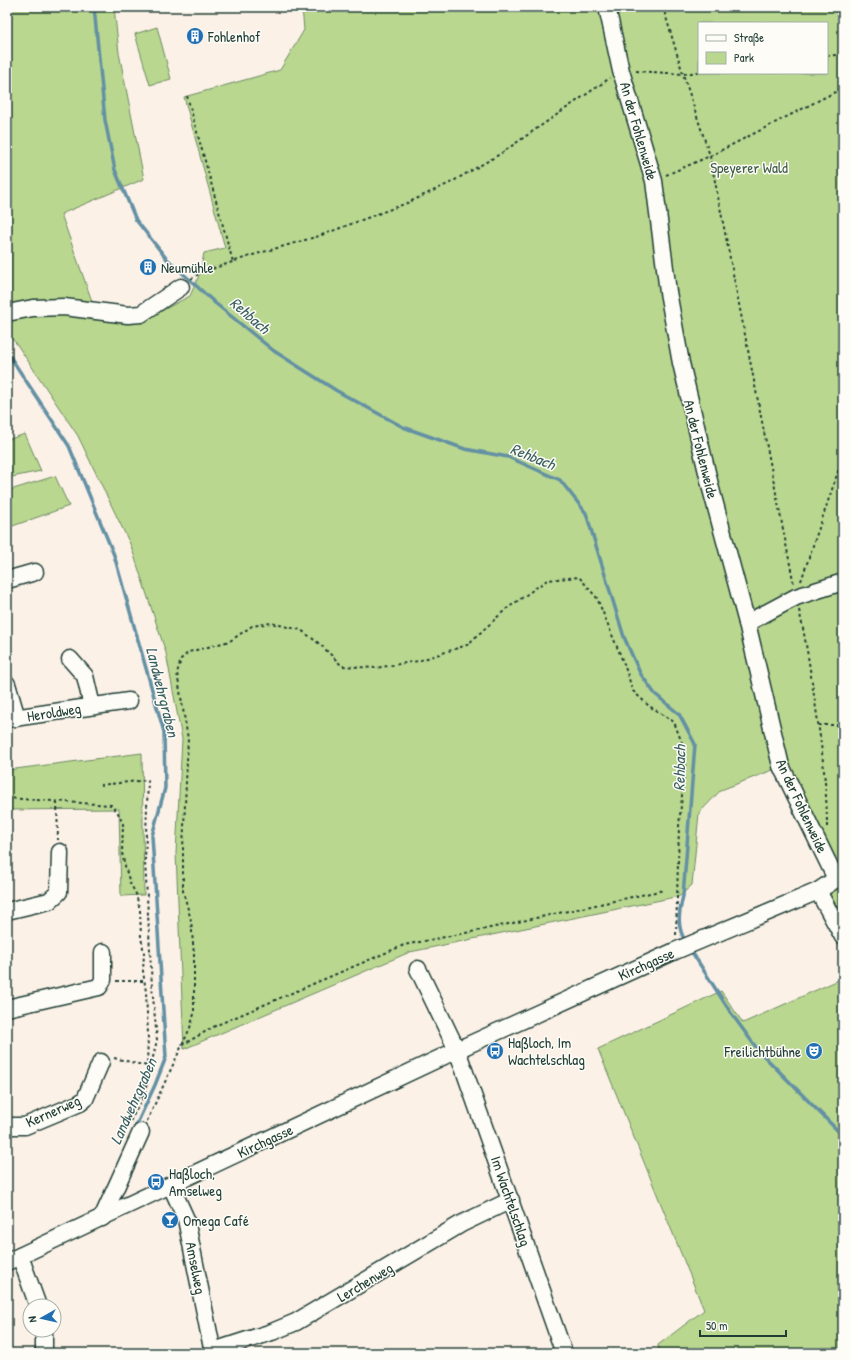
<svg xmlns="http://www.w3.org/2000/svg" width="850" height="1360" viewBox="0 0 850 1360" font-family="'Patrick Hand',sans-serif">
<rect width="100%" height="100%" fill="#fcf1e7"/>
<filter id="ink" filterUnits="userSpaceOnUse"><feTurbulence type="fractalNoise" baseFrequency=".025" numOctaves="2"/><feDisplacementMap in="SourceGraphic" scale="8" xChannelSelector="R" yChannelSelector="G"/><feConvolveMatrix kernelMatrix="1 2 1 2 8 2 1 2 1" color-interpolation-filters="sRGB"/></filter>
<g filter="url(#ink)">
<g fill="#b9d78f" stroke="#6c8a62" fill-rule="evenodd">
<path d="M 7,7 L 114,7 L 119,53 L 144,179 L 61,214 L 98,318 L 129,323 L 142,321 L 190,296 L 200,273 L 204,253 L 225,248 L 184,97 L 280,70 L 304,30 L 302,7 L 843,7 L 843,930 L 825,895 L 837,887 L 778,768 L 721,790 L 699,813 L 692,885 L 680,896 L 410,952 L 184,1049 L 176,853 L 182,739 L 166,653 L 131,546 L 78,436 L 16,343 L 7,334 ZM 699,23 L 827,23 L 827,73 L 699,73 Z"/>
<path d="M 157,27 L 171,79 L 150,85 L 135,34 Z"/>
<path d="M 25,434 L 41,471 L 7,478 L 7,440 Z"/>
<path d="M 55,476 L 69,506 L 7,528 L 7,491 Z"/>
<path d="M 142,753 L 144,895 L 121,896 L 119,809 L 7,810 L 7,770 Z"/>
<path d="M 843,978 L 843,1353 L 659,1353 L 658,1345 L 704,1310 L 598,1049 L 721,991 L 743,1023 Z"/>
</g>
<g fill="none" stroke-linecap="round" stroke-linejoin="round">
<g stroke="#6390a4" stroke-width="3.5">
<path d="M 94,7 L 105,120 L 115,170 L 136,220 L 166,258 L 215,303 L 274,351 L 337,391 L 403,427 L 465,449 L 508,457 L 560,480 L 586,513 L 624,637 L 640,673 L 655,694 L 679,714 L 695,744 L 683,896 C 679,912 676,927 686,942"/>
<path d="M 7,352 L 69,446 L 114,555 L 164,732 L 165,788 L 152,836 L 166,1057 L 155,1085 L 135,1128"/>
<path d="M 690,949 L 731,1013 L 758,1050 L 843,1136"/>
</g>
<g stroke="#1f3d34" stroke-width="19">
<g id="minor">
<path d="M 607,7 L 621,71 L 654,181 L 668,292 L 681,363 L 711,489 L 747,623 L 781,766 L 836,879"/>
<path d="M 7,313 L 33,308 L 64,307 L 128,315 L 141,314 L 181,287"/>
<path d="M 7,580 L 35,572"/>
<path d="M 747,623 L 796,597 L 843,582"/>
<path d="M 70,659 L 85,676 L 92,706"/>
<path d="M 7,684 L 17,718"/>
<path d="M 7,719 L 129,701"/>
<path d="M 818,891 L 843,937"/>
<path d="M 7,911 L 49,901 L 59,892 L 60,852"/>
<path d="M 418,969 L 457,1050 L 564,1353"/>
<path d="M 7,1008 L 99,987 L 103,980 L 103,952"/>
<path d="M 7,1126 L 25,1126 L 80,1103 L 85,1099 L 101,1062"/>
<path d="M 171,1186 L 186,1219 L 213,1353"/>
<path d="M 102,1218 L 141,1132"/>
<path d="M 20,1256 L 38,1306"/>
<path d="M 7,1262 L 457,1050 L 675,951 L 818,891 L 836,879 L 843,877"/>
<path d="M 44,1330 L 44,1353"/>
<path d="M 213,1351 L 272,1332 L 296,1322 L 461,1224 L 511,1200"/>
</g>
</g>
<g stroke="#1f3d34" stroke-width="2" stroke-dasharray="3 3" stroke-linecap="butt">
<path d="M 663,7 L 683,74 L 710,156 L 794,585"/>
<path d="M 827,56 L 843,54"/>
<path d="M 636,71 L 683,74 L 699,72"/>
<path d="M 187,96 L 233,262"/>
<path d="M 666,175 L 710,156 L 843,88"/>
<path d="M 191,279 L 200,273 L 253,255 L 319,236 L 407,203 L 450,183 L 500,154 L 610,78"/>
<path d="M 801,581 L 843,457"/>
<path d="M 799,610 C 805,636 809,662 813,689 C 820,734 827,782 827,828"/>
<path d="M 818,725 L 843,725"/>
<path d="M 100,785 L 148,780 L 145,861 L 152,986 L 157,1040 L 144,1096 L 138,1099"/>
<path d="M 7,798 L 111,805 L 118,813 L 123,824 L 122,853 L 126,870 L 130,883 L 136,894 L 140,910 L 141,937 L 144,953 L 143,971 L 146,992 L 148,1034 L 147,1066 L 145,1080 L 140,1096 L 137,1100"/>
<path d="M 57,802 L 58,840"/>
<path d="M 116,981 L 144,981"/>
<path d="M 182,1045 L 217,1025 L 404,945 L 481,930 L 664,890"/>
<path d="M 114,1058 L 147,1066"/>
<path d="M 147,1121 L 190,1028 L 194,1014 L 194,955 L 191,920 L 183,891 L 183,848 L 188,739 L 177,673 L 181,659 L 189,652 L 230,641 L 252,626 L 271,623 L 301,630 L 321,645 L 342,666 L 375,668 L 418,661 L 467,645 L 505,610 L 547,580 L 579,577 L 597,598 L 624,664 L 633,691 L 649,706 L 674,722 L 682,743 L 685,765 L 679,826 L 676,935"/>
<path d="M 129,1126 L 128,1125 L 144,1096"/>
</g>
<use href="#minor" stroke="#fdfcf7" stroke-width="16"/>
</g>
</g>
<defs>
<g id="building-disc" transform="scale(0.9)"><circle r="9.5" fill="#1f6fb2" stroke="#fdfcf7"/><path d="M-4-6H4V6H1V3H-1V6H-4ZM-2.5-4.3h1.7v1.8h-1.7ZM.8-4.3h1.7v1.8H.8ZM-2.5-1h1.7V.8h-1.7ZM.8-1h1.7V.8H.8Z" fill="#fff"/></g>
<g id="bus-disc" transform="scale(0.9)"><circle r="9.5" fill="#1f6fb2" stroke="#fdfcf7"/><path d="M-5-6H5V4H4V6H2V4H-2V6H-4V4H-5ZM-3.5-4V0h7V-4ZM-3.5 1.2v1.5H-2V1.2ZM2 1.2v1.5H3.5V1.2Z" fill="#fff"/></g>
<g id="theatre-disc" transform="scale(0.9)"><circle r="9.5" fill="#1f6fb2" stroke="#fdfcf7"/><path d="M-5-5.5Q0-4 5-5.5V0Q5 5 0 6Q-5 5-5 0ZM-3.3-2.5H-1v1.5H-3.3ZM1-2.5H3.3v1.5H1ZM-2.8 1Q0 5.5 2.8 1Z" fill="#fff"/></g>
<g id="bar-disc" transform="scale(0.9)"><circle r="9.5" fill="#1f6fb2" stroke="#fdfcf7"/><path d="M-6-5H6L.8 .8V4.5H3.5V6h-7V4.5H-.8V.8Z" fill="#fff"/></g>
</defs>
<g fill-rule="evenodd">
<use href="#building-disc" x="195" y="36"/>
<use href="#building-disc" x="148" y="267"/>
<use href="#bus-disc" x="495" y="1051"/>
<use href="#theatre-disc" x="814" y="1051"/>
<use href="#bus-disc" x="156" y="1182"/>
<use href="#bar-disc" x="170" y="1220"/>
</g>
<g text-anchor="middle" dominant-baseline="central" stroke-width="3" stroke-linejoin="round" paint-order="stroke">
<g font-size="15" fill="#1f3d34" stroke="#fdfcf7" text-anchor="start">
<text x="208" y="36">Fohlenhof</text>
<text x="161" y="267">Neumühle</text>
<text x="508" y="1042">Haßloch, Im<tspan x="508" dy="17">Wachtelschlag</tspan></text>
<text x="801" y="1051" text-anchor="end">Freilichtbühne</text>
<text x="169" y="1173">Haßloch,<tspan x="169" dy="17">Amselweg</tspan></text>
<text x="183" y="1220">Omega Café</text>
</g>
<g font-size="15" fill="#1f3d34" stroke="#fdfcf7">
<text transform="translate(639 131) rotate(74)">An der Fohlenweide</text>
<text transform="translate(701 449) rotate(76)">An der Fohlenweide</text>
<text transform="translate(54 712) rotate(-9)">Heroldweg</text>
<text transform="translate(802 806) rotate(65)">An der Fohlenweide</text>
<text transform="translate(646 964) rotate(-24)">Kirchgasse</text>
<text transform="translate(53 1111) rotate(-24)">Kernerweg</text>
<text transform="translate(265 1141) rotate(-25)">Kirchgasse</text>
<text transform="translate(511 1201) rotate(71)">Im Wachtelschlag</text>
<text transform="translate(196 1268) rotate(79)">Amselweg</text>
<text transform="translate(365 1282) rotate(-31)">Lerchenweg</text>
</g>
<g font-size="15" fill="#3e5c46" stroke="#fdfcf7">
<text x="749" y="167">Speyerer Wald</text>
</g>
<g font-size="16" font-style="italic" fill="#3b6062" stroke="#fdfcf7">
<text transform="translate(250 315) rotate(41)">Rehbach</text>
<text transform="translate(533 456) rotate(22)">Rehbach</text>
<text transform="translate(163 692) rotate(76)">Landwehrgraben</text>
<text transform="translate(679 768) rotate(-89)">Rehbach</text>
<text transform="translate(133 1101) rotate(-66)">Landwehrgraben</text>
</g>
</g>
<rect width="850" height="1360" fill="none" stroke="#fdfcf7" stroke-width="24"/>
<rect x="12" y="12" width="826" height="1336" fill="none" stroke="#1f3d34" stroke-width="1.5" filter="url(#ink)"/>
<rect x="698" y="22" width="130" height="52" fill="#fdfcf7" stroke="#a4b0a9"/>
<rect x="706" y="35" width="20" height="6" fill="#fdfcf7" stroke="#a4b0a9"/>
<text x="734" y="42" font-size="12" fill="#1f3d34">Straße</text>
<rect x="706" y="52" width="20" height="12" fill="#b9d78f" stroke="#a4b0a9"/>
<text x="734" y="62" font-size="12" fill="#1f3d34">Park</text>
<g transform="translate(42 1318) rotate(262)"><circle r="19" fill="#fdfcf7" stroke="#a4b0a9"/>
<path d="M0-3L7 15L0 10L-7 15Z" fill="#1f6fb2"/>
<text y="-6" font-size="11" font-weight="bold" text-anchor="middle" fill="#1f3d34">N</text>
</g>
<path d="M700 1330v6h86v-6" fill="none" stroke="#1f3d34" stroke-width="2"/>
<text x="706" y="1330" font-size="12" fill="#1f3d34" stroke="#fdfcf7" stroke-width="3" paint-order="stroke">50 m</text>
</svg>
